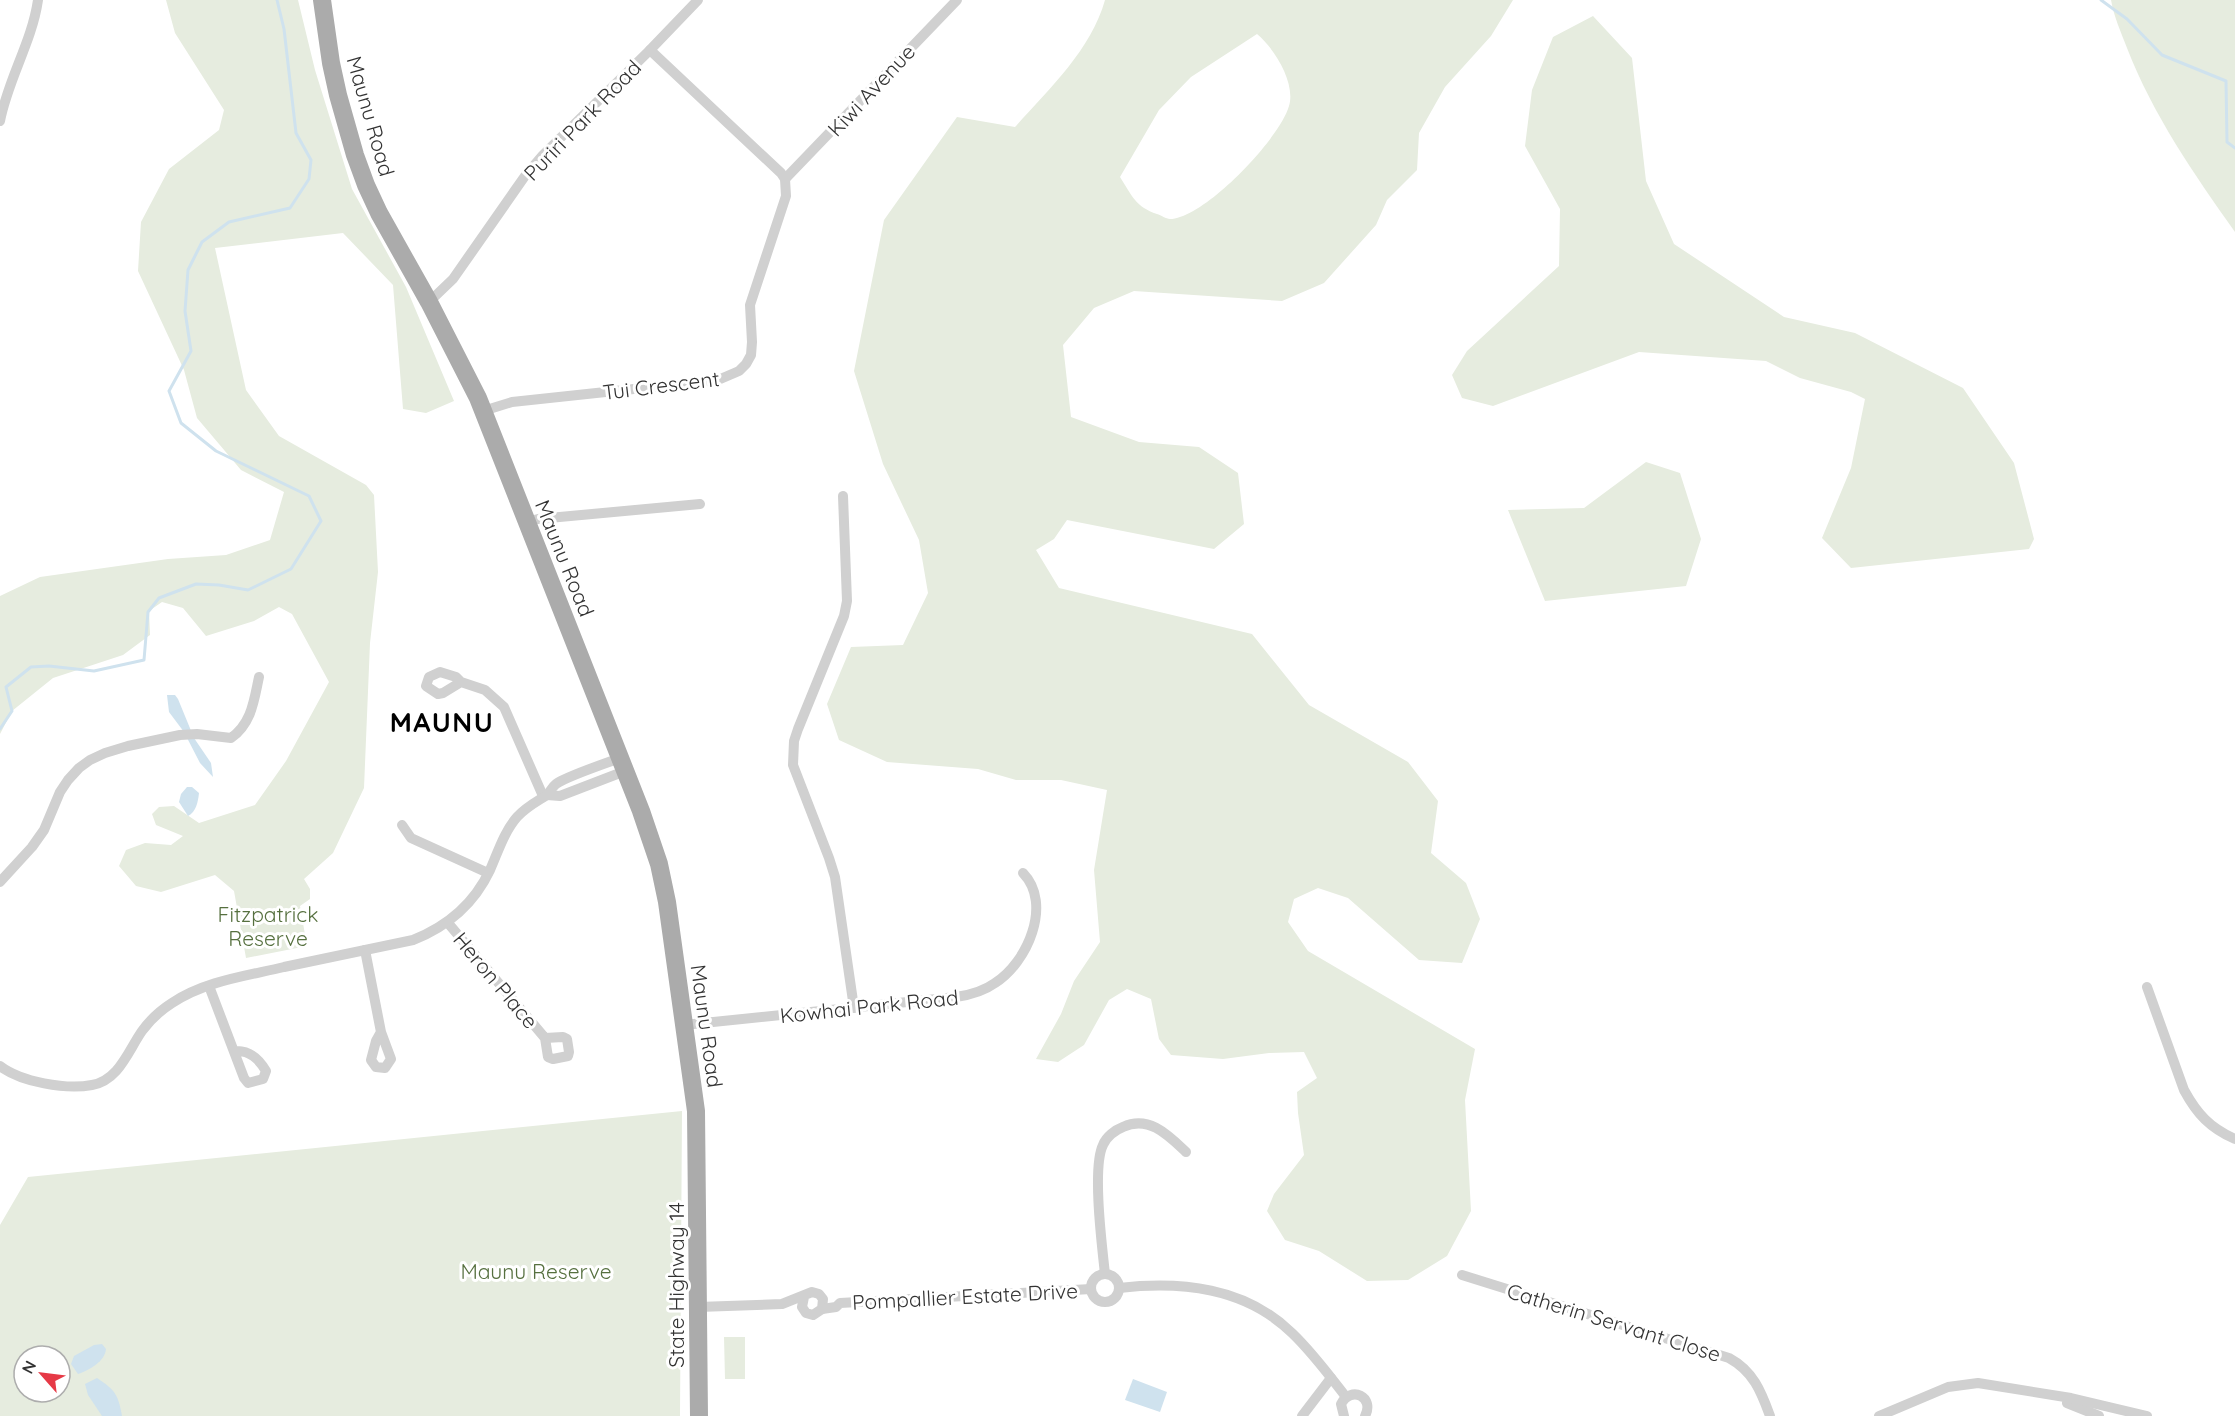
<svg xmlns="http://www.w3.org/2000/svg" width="2235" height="1416" viewBox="0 0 2235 1416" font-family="Quicksand,sans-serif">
<rect width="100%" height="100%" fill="#fff"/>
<g fill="#e6ecdf" fill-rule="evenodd">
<path d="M 166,0 L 298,0 L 315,70 L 352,189 L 406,287 L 454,401 L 426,413 L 403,409 L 393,285 L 343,233 L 215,248 L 246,390 L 279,436 L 366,485 L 374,495 L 378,572 L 370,643 L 364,788 L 333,853 L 304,879 L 310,889 L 310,899 L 300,906 L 307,946 L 246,958 L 234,891 L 215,875 L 161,892 L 136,886 L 119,866 L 126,850 L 145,843 L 171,845 L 183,836 L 156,825 L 152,814 L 159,807 L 174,806 L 199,823 L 255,805 L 286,761 L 329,682 L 292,614 L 279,607 L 254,621 L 206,636 L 183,608 L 162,602 L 149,611 L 150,635 L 123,655 L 53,678 L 12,711 L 0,734 L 0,596 L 40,577 L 168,559 L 226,555 L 270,540 L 284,492 L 241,470 L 197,418 L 184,370 L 138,271 L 141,222 L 169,169 L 219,130 L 224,110 L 175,33 Z"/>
<path d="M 1105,0 L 1513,0 L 1491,36 L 1445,87 L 1419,133 L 1417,170 L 1387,200 L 1376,225 L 1324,283 L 1282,301 L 1134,291 L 1094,308 L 1063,345 L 1071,417 L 1139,442 L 1199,447 L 1238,473 L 1244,524 L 1214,549 L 1067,520 L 1054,539 L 1036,550 L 1059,588 L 1252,634 L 1309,705 L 1408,762 L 1438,801 L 1431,853 L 1466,883 L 1480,919 L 1462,963 L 1419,960 L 1348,898 L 1318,888 L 1294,899 L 1288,922 L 1308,951 L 1475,1049 L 1465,1100 L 1471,1211 L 1447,1256 L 1408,1280 L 1367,1281 L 1319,1251 L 1285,1240 L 1267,1211 L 1274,1194 L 1304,1155 L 1298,1113 L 1297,1092 L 1317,1078 L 1304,1052 L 1269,1053 L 1223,1059 L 1171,1055 L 1159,1039 L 1151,999 L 1127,989 L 1109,1000 L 1084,1045 L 1058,1062 L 1036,1059 L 1061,1014 L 1074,981 L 1100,942 L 1094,870 L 1107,790 L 1061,780 L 1016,780 L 978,769 L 887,762 L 839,740 L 827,704 L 851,647 L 903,645 L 928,593 L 919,540 L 883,464 L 854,371 L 884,220 L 957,117 L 1015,127 C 1049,89 1091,50 1105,0 ZM 1257,34 C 1274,48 1296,83 1289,106 C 1280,138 1205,218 1170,219 C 1166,219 1161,215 1157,214 C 1136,207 1132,196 1120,177 L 1159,110 L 1191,77 Z"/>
<path d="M 2111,0 L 2235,0 L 2235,232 C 2194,174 2153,115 2127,48 C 2121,32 2114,17 2111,0 Z"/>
<path d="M 1593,16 L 1632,58 L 1646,181 L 1674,244 L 1784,317 L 1855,333 L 1963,388 L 2014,463 L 2034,539 L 2029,549 L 1851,568 L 1822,538 L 1851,468 L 1865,399 L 1851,392 L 1800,378 L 1766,361 L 1639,352 L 1493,406 L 1462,398 L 1452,375 L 1467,351 L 1559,266 L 1560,209 L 1525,146 L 1532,90 L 1553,37 Z"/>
<path d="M 1646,462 L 1680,473 L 1701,539 L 1686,586 L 1545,601 L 1508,510 L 1584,508 Z"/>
<path d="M 682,1111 L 680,1416 L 0,1416 L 0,1225 L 28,1177 ZM 24,1356 L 60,1356 L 60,1392 L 24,1392 Z"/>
<path d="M 724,1337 L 745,1337 L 745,1379 L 725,1379 Z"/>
</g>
<g fill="#cfe2ee">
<path d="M 167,695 L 175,695 L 178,699 L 194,738 L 211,763 L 213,777 L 200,763 L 184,732 L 169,712 Z"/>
<path d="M 187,787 L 192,787 L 199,793 C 198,802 196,812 188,816 L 179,802 L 181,794 Z"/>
<path d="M 102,1344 L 106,1349 C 105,1361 90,1370 78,1374 L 71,1364 L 74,1356 L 94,1345 Z"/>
<path d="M 97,1378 C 115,1390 118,1394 122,1416 L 102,1416 L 88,1395 L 85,1384 Z"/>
<path d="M 1133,1379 L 1167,1392 L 1160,1412 L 1125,1400 Z"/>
</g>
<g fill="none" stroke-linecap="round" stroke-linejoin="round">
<g stroke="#cfe2ee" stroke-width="3">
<path d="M 2101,0 L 2127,19 L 2162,55 L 2226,81 L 2227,142 L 2235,148"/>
<path d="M 0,729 L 12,711 L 6,687 L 31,667 L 49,666 L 94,671 L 144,660 L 148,612 L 159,598 L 196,584 L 219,585 L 248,590 L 291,569 L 321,521 L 309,496 L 216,451 L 181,423 L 169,391 L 191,351 L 185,311 L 188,270 L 202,242 L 229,222 L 290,208 L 309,179 L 311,160 L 296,133 L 284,29 L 277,0"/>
</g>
<g stroke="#d0d0d0" stroke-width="10">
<path d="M 0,121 C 8,79 32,42 38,0"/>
<path d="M 785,179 L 957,0"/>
<path d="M 429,302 L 453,279 L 525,176 L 543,155 L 650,50 L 698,0"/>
<path d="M 483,411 L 512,402 L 718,380 L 739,371 L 746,364 L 751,355 L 752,342 L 750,305 L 786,196 L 785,179 L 781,173 L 650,50"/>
<path d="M 843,496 L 847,601 L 844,616 L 798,729 L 794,741 L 793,765 L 829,858 L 835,877 L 854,1008"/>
<path d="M 526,522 L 538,519 L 700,504"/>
<path d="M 461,682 L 443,693 L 438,694 L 426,686 L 429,677 L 440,672 L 456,677 L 461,682 L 485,690 L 504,707 L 543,796"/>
<path d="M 547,795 L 560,796 L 625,771"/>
<path d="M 402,825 L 411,838 L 488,873"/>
<path d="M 0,882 L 32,847 L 44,830 L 60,792 L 68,780 L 79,768 L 90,760 L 105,753 L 128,746 L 180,735 L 197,734 L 231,738 C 252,723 254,700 259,677"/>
<path d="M 448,923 L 545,1038 L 548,1057 L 553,1059 L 568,1056 L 569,1052 L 567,1039 L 563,1037 L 545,1038"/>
<path d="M 365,950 L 381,1032 L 376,1041 L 371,1060 L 376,1067 L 385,1068 L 391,1059 L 381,1032"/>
<path d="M 209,986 L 244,1078 L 248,1083 L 263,1079 L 266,1071 C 259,1059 250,1050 235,1051"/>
<path d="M 2147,987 L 2184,1090 C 2197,1114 2210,1128 2235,1139"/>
<path d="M 684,1025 L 956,997 C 970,995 984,991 995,983 C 1027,963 1053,904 1023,873"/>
<path d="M 0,1066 C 21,1082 66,1090 92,1085 C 119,1080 128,1051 142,1031 C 150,1020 161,1010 172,1003 C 205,981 246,976 284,967 C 327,958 370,949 413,940 C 446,927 474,904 490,870 C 498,852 504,832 517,817 C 526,807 536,802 547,795 C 550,792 552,787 556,784 C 565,777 606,763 620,758"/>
<circle cx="1105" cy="1288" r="14"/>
<path d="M 1105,1274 C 1102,1246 1092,1167 1103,1145 C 1106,1137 1115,1130 1123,1127 C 1149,1115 1168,1135 1186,1152"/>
<path d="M 1462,1275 L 1729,1358 C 1753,1371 1761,1391 1770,1416"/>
<path d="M 1119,1288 C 1181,1281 1245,1287 1292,1333 C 1312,1352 1329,1375 1346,1397"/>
<path d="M 698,1307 L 782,1304 L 812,1292 L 819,1294 L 823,1299 L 822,1309 L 813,1315 L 806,1313 L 802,1307 L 804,1297"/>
<path d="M 822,1309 L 836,1307 L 840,1303 L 1091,1289"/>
<path d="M 2067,1403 L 2099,1416"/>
<path d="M 1302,1416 L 1331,1378"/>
<path d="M 1344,1416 L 1341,1404 C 1351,1385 1375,1397 1365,1416"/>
<path d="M 1879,1416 L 1948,1387 L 1978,1383 L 2071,1398 L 2147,1416"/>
</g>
<path stroke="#ababab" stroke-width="18" d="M 322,0 L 331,63 L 338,95 L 355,155 L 366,185 L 379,213 L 429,302 L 478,398 L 641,811 L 659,864 L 667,902 L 696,1111 L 699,1416"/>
</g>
<g text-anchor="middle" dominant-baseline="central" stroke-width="6" stroke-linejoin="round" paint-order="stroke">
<g font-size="21" fill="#333" stroke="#fff">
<text transform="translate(871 90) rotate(-47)">Kiwi Avenue</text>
<text transform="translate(371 116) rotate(74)">Maunu Road</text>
<text transform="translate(582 120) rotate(-46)">Puriri Park Road</text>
<text transform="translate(661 385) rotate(-7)">Tui Crescent</text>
<text transform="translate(565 558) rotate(68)">Maunu Road</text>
<text transform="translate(496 980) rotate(50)">Heron Place</text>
<text transform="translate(869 1006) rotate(-6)">Kowhai Park Road</text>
<text transform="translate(707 1026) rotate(82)">Maunu Road</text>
<text transform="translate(676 1285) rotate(-90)">State Highway 14</text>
<text transform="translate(965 1296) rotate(-3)">Pompallier Estate Drive</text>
<text transform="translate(1614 1322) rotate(17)">Catherin Servant Close</text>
</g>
<g font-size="21" fill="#56703f" stroke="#fff">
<text x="268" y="914">Fitzpatrick<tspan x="268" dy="24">Reserve</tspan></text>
<text x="536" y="1271">Maunu Reserve</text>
</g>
<g font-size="27" font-weight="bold" letter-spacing="1.5" fill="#000" stroke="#fff">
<text x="442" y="722">MAUNU</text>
</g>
</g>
<g transform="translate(42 1374) rotate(298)"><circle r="28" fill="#ffffff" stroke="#adadad" stroke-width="1.5"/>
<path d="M0-4.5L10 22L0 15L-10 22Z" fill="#e63946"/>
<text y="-9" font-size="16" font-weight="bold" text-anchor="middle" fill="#333333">N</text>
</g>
</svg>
